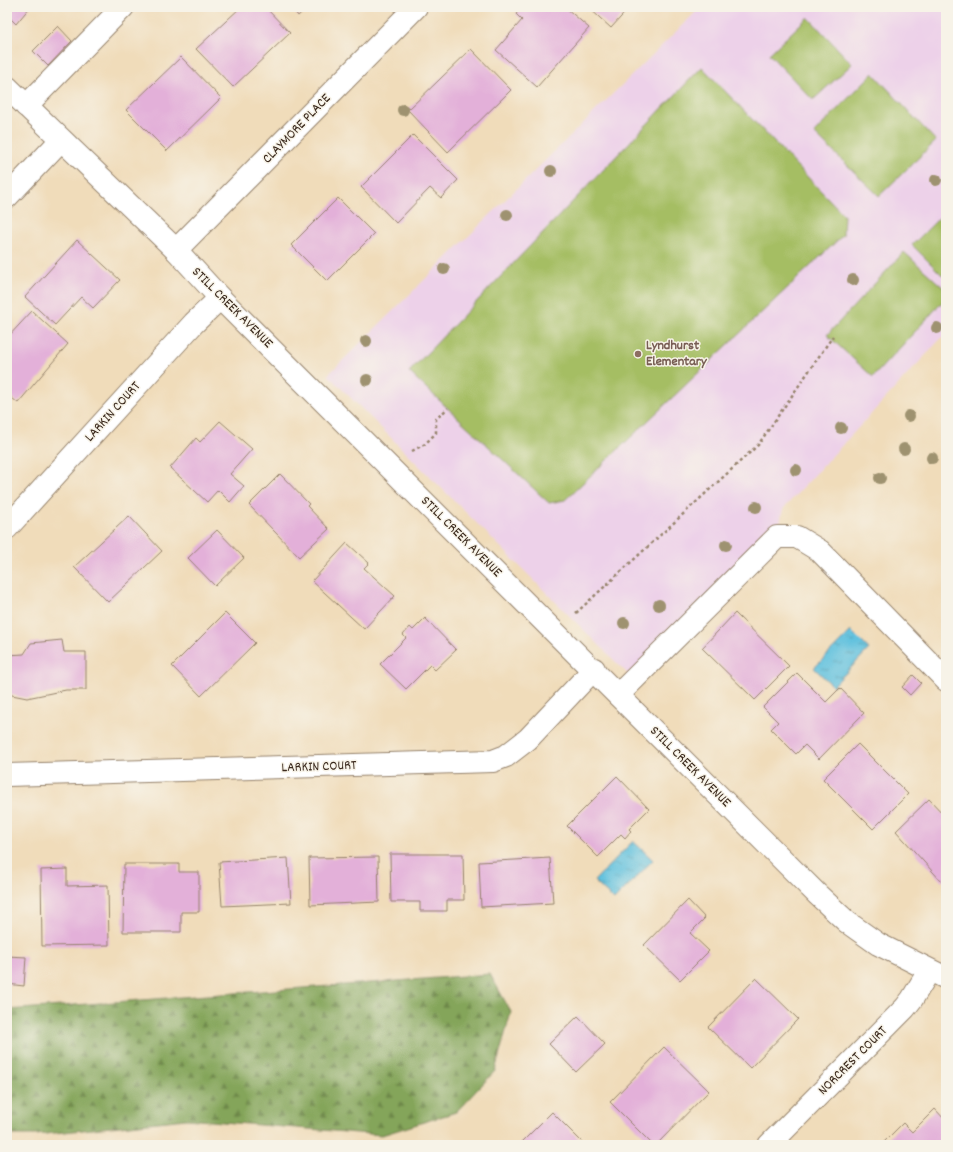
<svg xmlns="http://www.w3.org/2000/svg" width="953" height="1152" viewBox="0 0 953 1152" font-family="Dekko,sans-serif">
<defs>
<pattern id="forest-firs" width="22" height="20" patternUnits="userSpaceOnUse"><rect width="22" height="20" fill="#84a55a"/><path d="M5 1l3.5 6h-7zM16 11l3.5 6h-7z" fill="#6d874a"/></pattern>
<pattern id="water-ripples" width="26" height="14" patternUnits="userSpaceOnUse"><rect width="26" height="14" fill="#60c1de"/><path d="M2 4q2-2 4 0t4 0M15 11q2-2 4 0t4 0" fill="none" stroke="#509db3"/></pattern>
</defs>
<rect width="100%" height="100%" fill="#f7f3e8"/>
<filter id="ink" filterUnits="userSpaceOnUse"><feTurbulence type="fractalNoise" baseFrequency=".025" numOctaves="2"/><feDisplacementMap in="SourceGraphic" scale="8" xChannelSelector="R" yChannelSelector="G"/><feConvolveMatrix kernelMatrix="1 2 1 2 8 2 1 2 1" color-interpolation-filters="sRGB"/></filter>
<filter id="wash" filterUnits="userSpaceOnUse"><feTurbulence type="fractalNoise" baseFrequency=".012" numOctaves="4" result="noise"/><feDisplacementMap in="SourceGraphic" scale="16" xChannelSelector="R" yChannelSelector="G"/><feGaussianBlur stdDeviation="0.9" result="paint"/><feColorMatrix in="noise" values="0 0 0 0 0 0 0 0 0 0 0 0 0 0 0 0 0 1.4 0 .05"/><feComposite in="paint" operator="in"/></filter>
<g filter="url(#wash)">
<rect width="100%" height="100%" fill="#f0dcba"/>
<path fill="#edd1e9" d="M 701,7 L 946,7 L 946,333 L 783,509 L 777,537 L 633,679 L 328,375 Z"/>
<path fill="url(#forest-firs)" stroke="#60683c" d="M 490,974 L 511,1012 L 495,1071 L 456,1112 L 382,1135 L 186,1119 L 36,1135 L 7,1135 L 7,1010 Z"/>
<g fill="#a5be64" stroke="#707441">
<path d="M 808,17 L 852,64 L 813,100 L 769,54 Z"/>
<path d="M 702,67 L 844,215 L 843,235 L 565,500 L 549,503 L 409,372 Z"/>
<path d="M 873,73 L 936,141 L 879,196 L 814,133 Z"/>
<path d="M 946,211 L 946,279 L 912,245 Z"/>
<path d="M 904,252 L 946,290 L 946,298 L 873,377 L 827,335 Z"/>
</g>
<g fill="url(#water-ripples)" stroke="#4e767e">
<path d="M 851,631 L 869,649 L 833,686 L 814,668 Z"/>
<path d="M 633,841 L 653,860 L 614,900 L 594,881 Z"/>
</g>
<g id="blocks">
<g fill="#e3b0d9">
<path d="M 7,7 L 30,7 L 16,24 L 7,15 Z"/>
<path d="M 241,7 L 265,7 L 290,33 L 233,87 L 196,49 Z"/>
<path d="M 291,7 L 308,7 L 298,16 Z"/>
<path d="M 522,7 L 565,7 L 589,28 L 537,87 L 496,50 L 522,20 L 516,14 Z"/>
<path d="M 588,7 L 630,7 L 611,28 Z"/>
<path d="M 58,26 L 72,41 L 48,66 L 33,51 Z"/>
<path d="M 471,49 L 511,90 L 448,152 L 408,110 Z"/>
<path d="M 181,57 L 221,98 L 167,151 L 126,110 Z"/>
<path d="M 413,135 L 458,180 L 441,198 L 430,188 L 396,223 L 361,187 Z"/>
<path d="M 338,198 L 374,234 L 327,281 L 291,245 Z"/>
<path d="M 77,240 L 120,280 L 93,308 L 81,297 L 55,325 L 25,297 Z"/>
<path d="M 32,311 L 68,344 L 18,403 L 7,394 L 7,338 Z"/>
<path d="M 220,421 L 252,449 L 230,474 L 244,486 L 230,502 L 218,490 L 207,502 L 170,468 L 196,438 L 200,442 Z"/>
<path d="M 280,474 L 309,504 L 307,506 L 329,529 L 299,557 L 249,505 Z"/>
<path d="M 129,516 L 162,551 L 108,602 L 74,567 Z"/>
<path d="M 217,530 L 244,558 L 215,586 L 188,558 Z"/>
<path d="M 347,543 L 369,563 L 364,568 L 395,596 L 364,629 L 312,581 Z"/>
<path d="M 225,613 L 255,643 L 201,696 L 172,666 Z"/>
<path d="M 735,613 L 789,666 L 755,700 L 702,648 Z"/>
<path d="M 425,618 L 456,650 L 435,670 L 430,665 L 406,689 L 380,664 L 406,638 L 403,635 L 410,627 L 413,630 Z"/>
<path d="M 62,640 L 64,652 L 86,652 L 86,690 L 66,690 L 27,698 L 7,694 L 7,655 L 24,654 L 31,643 Z"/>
<path d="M 797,673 L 826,702 L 840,688 L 864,713 L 819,759 L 805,745 L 796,754 L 771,729 L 778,722 L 763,707 Z"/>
<path d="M 913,675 L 921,683 L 910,695 L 902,687 Z"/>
<path d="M 858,744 L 908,794 L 873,829 L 823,779 Z"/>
<path d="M 617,776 L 649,809 L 629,829 L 631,831 L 625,838 L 621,834 L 598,857 L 567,826 Z"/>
<path d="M 929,799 L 946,817 L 946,878 L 942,882 L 896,831 Z"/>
<path d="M 390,854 L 463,854 L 464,900 L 447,900 L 447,911 L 420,911 L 420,902 L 391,902 Z"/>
<path d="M 378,857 L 379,902 L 310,905 L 309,858 Z"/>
<path d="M 288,858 L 291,903 L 222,906 L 219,862 Z"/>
<path d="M 550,858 L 553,903 L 481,907 L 479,862 Z"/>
<path d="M 124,864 L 179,864 L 179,872 L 199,872 L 199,912 L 181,912 L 181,932 L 123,932 Z"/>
<path d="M 67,869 L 67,886 L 108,885 L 109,945 L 42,946 L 41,870 Z"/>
<path d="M 688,900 L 705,918 L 690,933 L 709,951 L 680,980 L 644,945 Z"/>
<path d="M 7,956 L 26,957 L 24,986 L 7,984 Z"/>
<path d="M 756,978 L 798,1019 L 750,1068 L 708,1027 Z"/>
<path d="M 578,1016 L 605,1044 L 576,1072 L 549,1044 Z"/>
<path d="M 664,1047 L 709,1091 L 656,1145 L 653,1145 L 610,1102 Z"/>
<path d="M 935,1109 L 946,1121 L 946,1145 L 881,1145 L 903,1123 L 912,1132 Z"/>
<path d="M 552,1112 L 585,1145 L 519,1145 Z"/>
</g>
</g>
</g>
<g filter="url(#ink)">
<use href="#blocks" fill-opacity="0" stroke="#96836c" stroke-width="1"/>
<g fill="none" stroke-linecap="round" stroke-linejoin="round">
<g stroke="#96836c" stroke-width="24">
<g id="minor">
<path d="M 7,87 L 176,250 L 220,298 L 818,895 L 847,922 L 878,944 L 946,978"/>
<path d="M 26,106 L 123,7"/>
<path d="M 7,197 L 61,140"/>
<path d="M 176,250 L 416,7"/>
<path d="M 7,528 L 194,323 L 220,298"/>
<path d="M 618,695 L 777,537 L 797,537 L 820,551 L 946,680"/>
<path d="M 7,775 L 493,761 L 506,756 L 528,739 L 594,669"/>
<path d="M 769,1145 L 905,1008 L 912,999 L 929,971"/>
</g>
</g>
<g stroke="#96836c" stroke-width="2.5" stroke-dasharray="3 3" stroke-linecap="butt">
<path d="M 412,451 L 425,444 L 436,433 L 436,419 L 448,408"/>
<path d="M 576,613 L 758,445 L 833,336"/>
</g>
<use href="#minor" stroke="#fff" stroke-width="22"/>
</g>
<g fill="#9e9270">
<circle cx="403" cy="110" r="6"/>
<circle cx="551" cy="171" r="6"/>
<circle cx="936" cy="180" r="6"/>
<circle cx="507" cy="215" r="6"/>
<circle cx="444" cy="269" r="6"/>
<circle cx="853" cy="280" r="6"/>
<circle cx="937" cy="328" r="6"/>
<circle cx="366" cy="341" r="6"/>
<circle cx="367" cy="380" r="6"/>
<circle cx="909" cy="416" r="6"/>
<circle cx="841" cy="428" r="6"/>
<circle cx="904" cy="449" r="6"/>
<circle cx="932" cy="458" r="6"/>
<circle cx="796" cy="470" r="6"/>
<circle cx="880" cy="478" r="6"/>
<circle cx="756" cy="507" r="6"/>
<circle cx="726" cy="545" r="6"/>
<circle cx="659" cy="605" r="6"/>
<circle cx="624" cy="623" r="6"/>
</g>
</g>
<circle fill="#8d6e63" stroke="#f7f3e8" stroke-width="1.5" cx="638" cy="354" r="4"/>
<g text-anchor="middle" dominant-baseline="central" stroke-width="3" stroke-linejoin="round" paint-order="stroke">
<g font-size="14" fill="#3b2a1e" stroke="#f7f3e8">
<text transform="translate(297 129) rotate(-46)">CLAYMORE PLACE</text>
<text transform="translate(232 308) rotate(45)">STILL CREEK AVENUE</text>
<text transform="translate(113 412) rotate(-48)">LARKIN COURT</text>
<text transform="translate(461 537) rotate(45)">STILL CREEK AVENUE</text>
<text transform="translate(319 767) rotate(-2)">LARKIN COURT</text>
<text transform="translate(690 767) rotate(45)">STILL CREEK AVENUE</text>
<text transform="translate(853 1061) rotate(-45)">NORCREST COURT</text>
</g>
<g font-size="14" font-weight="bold" fill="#785e54" stroke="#f7f3e8" text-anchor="start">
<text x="646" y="346">Lyndhurst<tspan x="646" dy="16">Elementary</tspan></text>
</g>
</g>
<rect width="953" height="1152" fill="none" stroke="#f7f3e8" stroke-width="24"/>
</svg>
